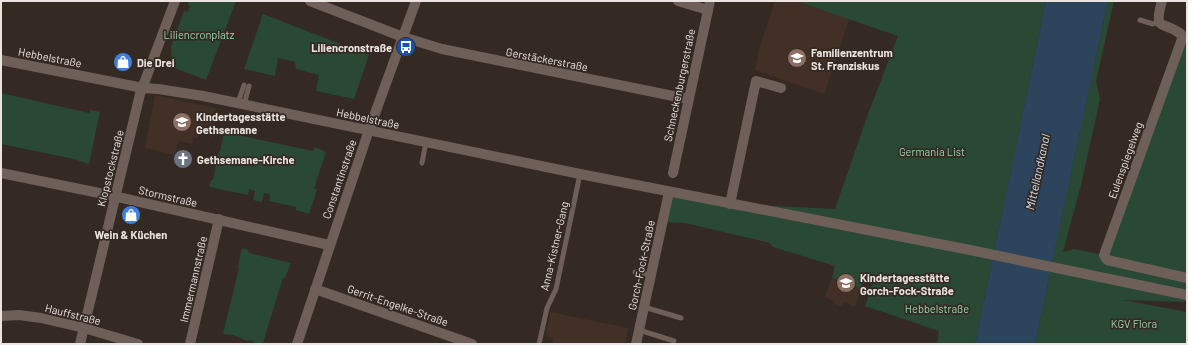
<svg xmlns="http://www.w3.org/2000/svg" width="1188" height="345" viewBox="0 0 1188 345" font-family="Barlow,sans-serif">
<rect width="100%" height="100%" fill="#342923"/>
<g fill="#423027">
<path d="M 775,1 L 796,1 L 849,19 L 824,94 L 755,70 L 760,45 Z"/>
<path d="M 155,95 L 216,108 L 212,131 L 215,132 L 214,137 L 199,134 L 198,138 L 193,137 L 192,144 L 178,141 L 175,155 L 145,148 Z"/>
<path d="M 836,266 L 866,273 L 855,307 L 844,302 L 842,307 L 834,303 L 835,301 L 825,297 Z"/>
<path d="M 550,312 L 628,328 L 625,344 L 552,344 L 553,338 L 546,336 Z"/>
</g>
<g fill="#294935">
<path d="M 189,1 L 236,1 L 206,80 L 172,67 L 171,47 L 184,11 L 188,12 L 190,6 L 188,5 Z"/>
<path d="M 796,1 L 1046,1 L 975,344 L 937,344 L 939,331 L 865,306 L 875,276 L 866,273 L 861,288 L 832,278 L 835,266 L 773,247 L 770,243 L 685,223 L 663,222 L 669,192 L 730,204 L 835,209 L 868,114 L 898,36 Z"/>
<path d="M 1108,1 L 1114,1 L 1096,81 L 1100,99 L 1081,185 L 1063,252 L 1074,249 L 1104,255 L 1187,39 L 1187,302 L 1123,300 L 1187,312 L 1187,344 L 1035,344 Z"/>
<path d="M 263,14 L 369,55 L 354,99 L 316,91 L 319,75 L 296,69 L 295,62 L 278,58 L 275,76 L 244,69 Z"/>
<path d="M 1,93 L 89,113 L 90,110 L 100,112 L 89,164 L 74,159 L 1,144 Z"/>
<path d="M 224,132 L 313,151 L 315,147 L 326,152 L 314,188 L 317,190 L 309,214 L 296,210 L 296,207 L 269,201 L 270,194 L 264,193 L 262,202 L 253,200 L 255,191 L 249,189 L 248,195 L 209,187 L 211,180 L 213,180 L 219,151 L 220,151 Z"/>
<path d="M 243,248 L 248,250 L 248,252 L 253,254 L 291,263 L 285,278 L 283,278 L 267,329 L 263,344 L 257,344 L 250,340 L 247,341 L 233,335 L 223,334 L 239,268 L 238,267 L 241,251 Z"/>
</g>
<path fill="#2c445c" d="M 1046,1 L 1108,1 L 1035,344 L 975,344 Z"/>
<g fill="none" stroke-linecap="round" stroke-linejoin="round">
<g stroke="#6e6059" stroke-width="5">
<path d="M 1140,20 L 1153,24 L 1159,22"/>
<path d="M 238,103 L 244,85"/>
<path d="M 244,105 L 249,86"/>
<path d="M 422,163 L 426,142"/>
<path d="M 635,272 L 651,275"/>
<path d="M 644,307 L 681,318"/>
<path d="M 639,330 L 674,341"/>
<path d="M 539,344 L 547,308 L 556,289 L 580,174"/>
</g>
<g stroke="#6e6059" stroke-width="10">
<path d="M 310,1 L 403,37 L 442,49 L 688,99"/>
<path d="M 678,1 L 708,10"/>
<path d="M 1162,1 C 1153,33 1163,20 1181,34 L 1182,39 L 1104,255 L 1107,260 L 1187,278"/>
<path d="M 1,60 L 143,88 L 158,89 L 203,96 L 580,174 L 970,250 L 1187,295"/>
<path d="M 1,173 L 109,195 L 329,245"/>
<path d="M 673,173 L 710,1"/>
<path d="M 730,204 L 756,81 L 781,88"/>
<path d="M 315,289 L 472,344"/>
<path d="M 1,316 L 19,315 L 41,318 L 84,328 L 138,344"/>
<path d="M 80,344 L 140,94 L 175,1"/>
<path d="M 190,344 L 219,219"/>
<path d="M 297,344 L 369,130 L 416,1"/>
<path d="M 636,344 L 669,192"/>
</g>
</g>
<defs>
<g id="bus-disc" transform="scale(1)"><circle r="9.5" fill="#1a4fb4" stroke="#342923"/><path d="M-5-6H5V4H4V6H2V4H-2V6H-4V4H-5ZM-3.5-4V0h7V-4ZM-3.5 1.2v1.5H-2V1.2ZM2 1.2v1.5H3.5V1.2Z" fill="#fff"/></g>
<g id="school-disc" transform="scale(1)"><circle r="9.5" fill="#8d6e63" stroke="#342923"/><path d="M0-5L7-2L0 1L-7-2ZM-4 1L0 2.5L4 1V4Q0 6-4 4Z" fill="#fff"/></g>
<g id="shop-disc" transform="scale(1)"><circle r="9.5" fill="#3f7fe0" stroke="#342923"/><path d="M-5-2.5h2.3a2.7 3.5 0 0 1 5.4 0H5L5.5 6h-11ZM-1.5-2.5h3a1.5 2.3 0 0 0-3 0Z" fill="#fff"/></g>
<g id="church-disc" transform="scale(1)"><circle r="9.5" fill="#6b7280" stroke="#342923"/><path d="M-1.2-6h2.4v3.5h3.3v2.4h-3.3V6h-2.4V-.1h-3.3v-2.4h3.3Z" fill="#fff"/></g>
</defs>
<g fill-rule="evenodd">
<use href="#bus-disc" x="406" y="47"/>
<use href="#school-disc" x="797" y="58"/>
<use href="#shop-disc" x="123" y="62"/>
<use href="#school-disc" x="182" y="122"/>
<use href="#church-disc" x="183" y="159"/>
<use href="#shop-disc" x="131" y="215"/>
<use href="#school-disc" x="846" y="283"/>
</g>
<g text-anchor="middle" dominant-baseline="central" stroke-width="3.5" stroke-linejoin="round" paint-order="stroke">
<g font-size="11" fill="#9ad6af" stroke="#342923">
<text x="199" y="34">Liliencronplatz</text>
<text x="932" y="151">Germania List</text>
<text x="937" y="308">Hebbelstraße</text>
<text x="1134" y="323">KGV Flora</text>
</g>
<g font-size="11" font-weight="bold" fill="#ece4e0" stroke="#342923" text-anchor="start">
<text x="392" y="47" text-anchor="end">Liliencronstraße</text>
<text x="811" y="52">Familienzentrum<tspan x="811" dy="13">St. Franziskus</tspan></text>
<text x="137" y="62">Die Drei</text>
<text x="196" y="116">Kindertagesstätte<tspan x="196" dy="13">Gethsemane</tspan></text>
<text x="197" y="159">Gethsemane-Kirche</text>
<text x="131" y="234" text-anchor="middle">Wein &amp; Küchen</text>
<text x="860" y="277">Kindertagesstätte<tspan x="860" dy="13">Gorch-Fock-Straße</tspan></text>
</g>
<g font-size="11" fill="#ece4e0" stroke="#342923">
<text transform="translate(50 57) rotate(11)">Hebbelstraße</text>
<text transform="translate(547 59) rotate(11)">Gerstäckerstraße</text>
<text transform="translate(679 85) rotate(-78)">Schneckenburgerstraße</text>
<text transform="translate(368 118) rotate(12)">Hebbelstraße</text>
<text transform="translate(1125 160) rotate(-70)">Eulenspiegelweg</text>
<text transform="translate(110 168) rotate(-76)">Klopstockstraße</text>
<text transform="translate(339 179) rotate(-71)">Constantinstraße</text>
<text transform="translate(168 196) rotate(13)">Stormstraße</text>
<text transform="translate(554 246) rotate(-77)">Anna-Kistner-Gang</text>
<text transform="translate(641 265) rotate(-78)">Gorch-Fock-Straße</text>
<text transform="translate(193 279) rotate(-77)">Immermannstraße</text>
<text transform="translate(398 305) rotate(19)">Gerrit-Engelke-Straße</text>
<text transform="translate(73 314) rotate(14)">Hauffstraße</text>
</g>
<g font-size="12" font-style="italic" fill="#d1e3f6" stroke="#342923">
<text transform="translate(1037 172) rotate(-78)">Mittellandkanal</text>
</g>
</g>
<rect width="1188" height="345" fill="none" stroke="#ece4e0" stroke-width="4"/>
</svg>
